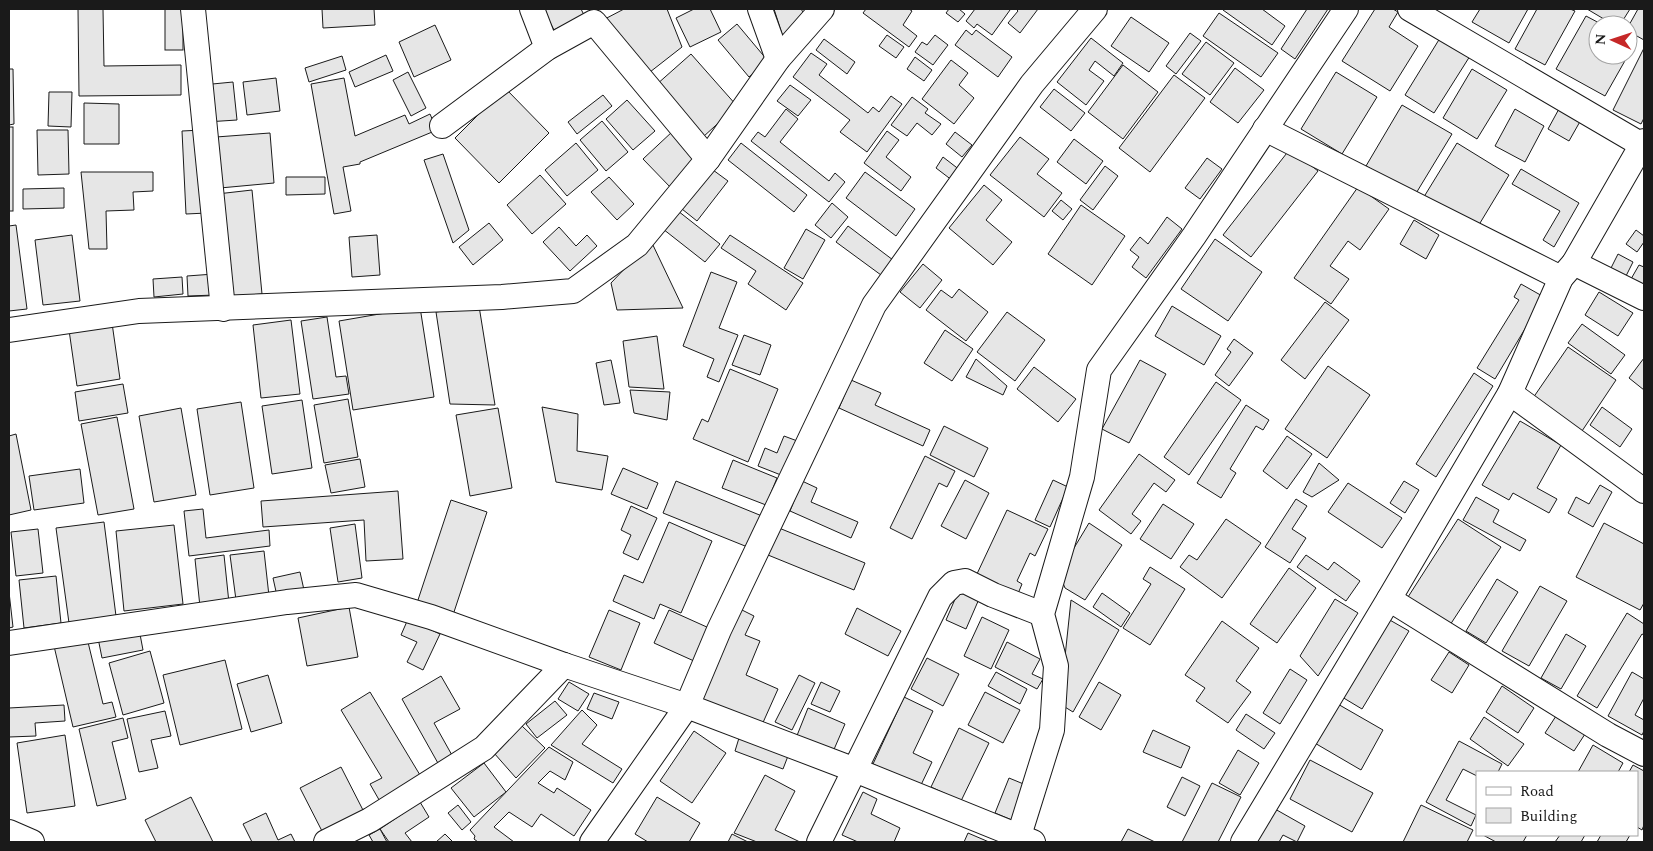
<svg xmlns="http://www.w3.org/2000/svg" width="1653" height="851" viewBox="0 0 1653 851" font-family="Spectral,serif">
<rect width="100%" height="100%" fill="#fff"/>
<g fill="#e6e6e6" stroke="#1a1a1a">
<path d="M 78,9 L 103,9 L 104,66 L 181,65 L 181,95 L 79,96 Z"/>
<rect x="165" y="9" width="18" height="41"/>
<path d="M 322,9 L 374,9 L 375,25 L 323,28 Z"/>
<path d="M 543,9 L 581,9 L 584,15 L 554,30 Z"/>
<path d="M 624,9 L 667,9 L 682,47 L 650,72 L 603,20 Z"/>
<path d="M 694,9 L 710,9 L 721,32 L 690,47 L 676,18 Z"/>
<path d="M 774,9 L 801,9 L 805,15 L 783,37 Z"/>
<path d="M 866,9 L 909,9 L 912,11 L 903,25 L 917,36 L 909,47 L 863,13 Z"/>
<path d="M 949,9 L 959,9 L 965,14 L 958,22 L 946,13 Z"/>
<path d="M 975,9 L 1009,9 L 1010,10 L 992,35 L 977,24 L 974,28 L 966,21 Z"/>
<path d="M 1016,9 L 1038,9 L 1020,33 L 1008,23 L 1018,11 Z"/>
<path d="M 1224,9 L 1262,9 L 1285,26 L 1272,45 L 1223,10 Z"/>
<path d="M 1307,9 L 1328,9 L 1295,59 L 1281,49 Z"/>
<path d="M 1375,9 L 1393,9 L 1398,12 L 1389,27 L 1418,46 L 1390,91 L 1342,61 Z"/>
<path d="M 1480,9 L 1528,9 L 1509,43 L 1472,22 Z"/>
<path d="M 1537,9 L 1570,9 L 1575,11 L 1545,65 L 1515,49 Z"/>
<path d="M 1587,9 L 1630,9 L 1620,25 L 1614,25 Z"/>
<path d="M 1638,9 L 1644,9 L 1644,40 L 1628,31 L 1628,27 Z"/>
<path d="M 1219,13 L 1278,53 L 1261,77 L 1203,36 Z"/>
<path d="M 1586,16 L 1603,25 L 1598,25 L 1598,55 L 1628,55 L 1628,39 L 1635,43 L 1605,96 L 1556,69 Z"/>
<path d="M 1131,17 L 1169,43 L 1149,72 L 1111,46 Z"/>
<path d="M 737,24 L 768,61 L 749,77 L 718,40 Z"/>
<path d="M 435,25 L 451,60 L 414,77 L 399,42 Z"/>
<path d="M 966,30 L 972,35 L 976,30 L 1012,57 L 998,77 L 955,45 Z"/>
<path d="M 1190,33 L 1201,41 L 1176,74 L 1166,66 Z"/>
<path d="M 887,35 L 904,47 L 896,58 L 879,46 Z"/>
<path d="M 935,35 L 948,45 L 933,65 L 915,52 L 922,42 L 927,45 Z"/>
<path d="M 1091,38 L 1123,63 L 1114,76 L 1095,61 L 1089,70 L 1104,81 L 1086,105 L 1057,82 Z"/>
<path d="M 1440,38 L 1470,56 L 1434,113 L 1405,95 Z"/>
<path d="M 824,39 L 855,62 L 847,74 L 816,50 Z"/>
<path d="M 1206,42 L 1234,63 L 1210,95 L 1182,74 Z"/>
<path d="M 1644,48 L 1644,118 L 1641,124 L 1613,110 Z"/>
<path d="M 811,53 L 827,64 L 819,75 L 868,113 L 873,107 L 879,112 L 891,96 L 902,104 L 867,152 L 840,132 L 850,120 L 793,77 Z"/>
<path d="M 691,54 L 737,106 L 703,137 L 656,85 Z"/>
<path d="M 386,55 L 393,71 L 355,87 L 349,72 Z"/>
<path d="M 342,56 L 346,70 L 309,82 L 305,68 Z"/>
<path d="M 915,57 L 932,70 L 924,81 L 907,69 Z"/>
<path d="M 951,60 L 968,73 L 959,85 L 974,98 L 954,124 L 922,99 Z"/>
<path d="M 1123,65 L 1158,92 L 1123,139 L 1088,112 Z"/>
<path d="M 1235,68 L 1264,90 L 1238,123 L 1210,102 Z"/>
<path d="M 9,69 L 13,69 L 14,124 L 9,125 Z"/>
<path d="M 1472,69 L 1507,90 L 1477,139 L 1443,118 Z"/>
<path d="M 408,72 L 426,108 L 411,116 L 393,80 Z"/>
<path d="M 1336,72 L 1377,97 L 1342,154 L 1301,129 Z"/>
<path d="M 1174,75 L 1205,98 L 1150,172 L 1119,148 Z"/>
<path d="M 276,78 L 280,111 L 247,115 L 243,82 Z"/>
<path d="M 344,78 L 355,136 L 405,115 L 409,124 L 430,114 L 437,130 L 360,162 L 360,164 L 343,167 L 351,211 L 334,214 L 311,84 Z"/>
<path d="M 233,82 L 237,120 L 206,122 L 202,85 Z"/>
<path d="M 790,85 L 811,100 L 798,116 L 777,101 Z"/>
<path d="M 505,88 L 549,133 L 499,183 L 455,138 Z"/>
<path d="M 1054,89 L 1085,113 L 1071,131 L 1040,107 Z"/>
<path d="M 49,92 L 72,92 L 71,127 L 48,126 Z"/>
<path d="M 603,95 L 612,106 L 577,134 L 568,122 Z"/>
<path d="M 912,97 L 928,109 L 925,113 L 941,124 L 932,135 L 917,123 L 907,136 L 891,125 Z"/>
<path d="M 627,100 L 655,131 L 633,150 L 606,119 Z"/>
<path d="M 84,103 L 119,104 L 119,144 L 84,144 Z"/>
<path d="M 1402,105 L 1452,134 L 1415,195 L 1366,166 Z"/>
<path d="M 1560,107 L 1582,118 L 1569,141 L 1548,129 Z"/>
<path d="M 786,109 L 798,119 L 780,142 L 829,181 L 835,173 L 845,182 L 829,202 L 751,141 L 758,132 L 765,137 Z"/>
<path d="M 1515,109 L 1544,126 L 1525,162 L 1495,146 Z"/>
<path d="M 602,121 L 628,152 L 606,171 L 580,140 Z"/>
<rect x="9" y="127" width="4" height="84"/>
<path d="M 37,130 L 68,130 L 69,174 L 38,175 Z"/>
<path d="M 202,130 L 207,213 L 186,214 L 182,131 Z"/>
<path d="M 673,131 L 701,162 L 672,189 L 643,159 Z"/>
<path d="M 887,131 L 899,140 L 886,157 L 911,177 L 901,191 L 864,163 Z"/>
<path d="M 955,132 L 972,145 L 962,157 L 946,144 Z"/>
<path d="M 270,133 L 274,183 L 220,188 L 216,137 Z"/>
<path d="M 1020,137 L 1049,159 L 1037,174 L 1062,193 L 1044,217 L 990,175 Z"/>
<path d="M 1074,139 L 1103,161 L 1086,184 L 1057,162 Z"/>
<path d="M 576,143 L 598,170 L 567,196 L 545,170 Z"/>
<path d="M 741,143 L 807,195 L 794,212 L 728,160 Z"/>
<path d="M 1457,143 L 1509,175 L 1474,233 L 1422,200 Z"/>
<path d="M 1290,149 L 1318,171 L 1251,257 L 1223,235 Z"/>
<path d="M 443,154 L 469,230 L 453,243 L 424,160 Z"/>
<path d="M 943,157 L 965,174 L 957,184 L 936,168 Z"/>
<path d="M 1207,158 L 1222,169 L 1200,199 L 1185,188 Z"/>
<path d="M 1105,166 L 1118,176 L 1093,210 L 1080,200 Z"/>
<path d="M 1521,169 L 1579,203 L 1554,247 L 1543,240 L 1560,211 L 1512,184 Z"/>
<path d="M 713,170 L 728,181 L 697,221 L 682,209 Z"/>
<path d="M 81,172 L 153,172 L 153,191 L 133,192 L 134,210 L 106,211 L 107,249 L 89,249 Z"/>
<path d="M 865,172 L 915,209 L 896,236 L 846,198 Z"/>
<path d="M 540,175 L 566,204 L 532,234 L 507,205 Z"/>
<path d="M 286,177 L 325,177 L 325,194 L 286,195 Z"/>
<path d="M 609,177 L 634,204 L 617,220 L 591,192 Z"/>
<path d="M 984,185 L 1002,200 L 986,220 L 1012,242 L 993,265 L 949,228 Z"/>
<path d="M 1358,187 L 1389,209 L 1360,250 L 1348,241 L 1330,266 L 1349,279 L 1331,304 L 1294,278 Z"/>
<path d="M 64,188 L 64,208 L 23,209 L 23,189 Z"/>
<path d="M 252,190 L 262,294 L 227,297 L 217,194 Z"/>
<path d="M 1061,200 L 1072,209 L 1063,220 L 1052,211 Z"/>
<path d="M 832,203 L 848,217 L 831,238 L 815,225 Z"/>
<path d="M 1081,205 L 1125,236 L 1092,285 L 1048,254 Z"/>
<path d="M 678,211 L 720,244 L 705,262 L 663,229 Z"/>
<path d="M 1167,217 L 1182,229 L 1146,278 L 1132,267 L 1139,257 L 1130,250 L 1140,237 L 1148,244 Z"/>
<path d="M 1414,220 L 1439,235 L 1426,259 L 1400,244 Z"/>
<path d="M 489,223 L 503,240 L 473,265 L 459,247 Z"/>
<path d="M 16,225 L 27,309 L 9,311 L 9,226 Z"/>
<path d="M 848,226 L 893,260 L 881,275 L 836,242 Z"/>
<path d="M 559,227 L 576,246 L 587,235 L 597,246 L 570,271 L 543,242 Z"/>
<path d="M 806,229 L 825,240 L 803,279 L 784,268 Z"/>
<path d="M 1636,230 L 1644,236 L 1644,242 L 1637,252 L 1626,244 Z"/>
<path d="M 72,235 L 80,301 L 43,305 L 35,240 Z"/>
<path d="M 377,235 L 380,275 L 352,277 L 349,237 Z"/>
<path d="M 730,235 L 803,283 L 786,310 L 748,284 L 756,271 L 721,248 Z"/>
<path d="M 1215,239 L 1262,272 L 1228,321 L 1181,289 Z"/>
<path d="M 651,241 L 683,308 L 617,310 L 611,283 Z"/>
<path d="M 1618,254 L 1633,262 L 1626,276 L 1611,268 Z"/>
<path d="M 923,264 L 942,280 L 920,308 L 900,292 Z"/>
<path d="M 1639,265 L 1644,267 L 1644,286 L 1631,279 Z"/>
<path d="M 711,272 L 737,282 L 719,328 L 738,335 L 719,382 L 707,377 L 714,359 L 683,346 Z"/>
<path d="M 214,274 L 215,295 L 188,296 L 187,276 Z"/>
<path d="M 182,277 L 183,294 L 154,297 L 153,279 Z"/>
<path d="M 1521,284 L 1544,297 L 1495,379 L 1477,368 L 1519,300 L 1514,297 Z"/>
<path d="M 959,289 L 988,312 L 966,341 L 926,310 L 941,290 L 952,298 Z"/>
<path d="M 1599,292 L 1633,313 L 1618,336 L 1585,315 Z"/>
<path d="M 1325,302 L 1349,320 L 1305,379 L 1281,360 Z"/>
<path d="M 479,306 L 495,405 L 450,404 L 436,312 Z"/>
<path d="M 1172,306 L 1221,336 L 1204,365 L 1155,336 Z"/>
<path d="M 420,307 L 434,397 L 353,410 L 339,321 Z"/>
<path d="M 1007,312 L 1045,340 L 1015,381 L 977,352 Z"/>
<path d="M 327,317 L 336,377 L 346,376 L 349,394 L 313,399 L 301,321 Z"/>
<path d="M 291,320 L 300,394 L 261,398 L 253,325 Z"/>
<path d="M 112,323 L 120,379 L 77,386 L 69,330 Z"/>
<path d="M 1582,324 L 1625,355 L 1611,374 L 1568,343 Z"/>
<path d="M 945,330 L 973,349 L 952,381 L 924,363 Z"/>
<path d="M 744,335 L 771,345 L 760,375 L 732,365 Z"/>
<path d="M 657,336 L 664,389 L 629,387 L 623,341 Z"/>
<path d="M 1234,339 L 1253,353 L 1229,386 L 1215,375 L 1231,352 L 1227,349 Z"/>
<path d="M 1568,347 L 1616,380 L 1582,431 L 1533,398 Z"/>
<path d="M 1644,358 L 1644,390 L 1629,378 Z"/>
<path d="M 976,359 L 1007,386 L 1003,395 L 966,377 Z"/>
<path d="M 611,360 L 620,403 L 604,405 L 596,363 Z"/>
<path d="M 1140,360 L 1166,374 L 1129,443 L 1102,429 Z"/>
<path d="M 1328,366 L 1370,395 L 1327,458 L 1285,429 Z"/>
<path d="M 1034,367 L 1076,399 L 1058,422 L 1017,389 Z"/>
<path d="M 730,369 L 778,389 L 748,462 L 693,439 L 702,419 L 708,422 Z"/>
<path d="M 1474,373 L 1493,386 L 1436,477 L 1416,464 Z"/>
<path d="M 851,380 L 881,393 L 875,405 L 930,430 L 923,446 L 839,408 Z"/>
<path d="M 1216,382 L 1241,400 L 1189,475 L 1164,457 Z"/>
<path d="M 123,384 L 128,413 L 79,421 L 75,392 Z"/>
<path d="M 630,390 L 670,392 L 667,420 L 634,413 Z"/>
<path d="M 348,399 L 358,457 L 324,463 L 314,405 Z"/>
<path d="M 302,400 L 312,468 L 272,474 L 262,406 Z"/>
<path d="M 241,402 L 254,488 L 210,495 L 197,409 Z"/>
<path d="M 1246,405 L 1269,420 L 1263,430 L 1256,426 L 1230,469 L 1236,473 L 1221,498 L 1197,483 Z"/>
<path d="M 542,407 L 578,414 L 577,451 L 608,456 L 602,490 L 556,482 Z"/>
<path d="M 1602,407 L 1632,429 L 1620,447 L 1590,425 Z"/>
<path d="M 181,408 L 196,495 L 154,502 L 139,416 Z"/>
<path d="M 498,408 L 512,488 L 470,496 L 456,415 Z"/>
<path d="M 117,417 L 134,509 L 98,515 L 81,424 Z"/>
<path d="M 1520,421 L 1561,445 L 1537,488 L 1557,499 L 1549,513 L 1513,493 L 1509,500 L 1482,485 Z"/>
<path d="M 944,426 L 988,448 L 974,477 L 930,455 Z"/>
<path d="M 16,434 L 31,510 L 9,515 L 9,436 Z"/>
<path d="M 784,436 L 800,442 L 786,477 L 758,466 L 765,448 L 777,453 Z"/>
<path d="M 1287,436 L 1312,454 L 1287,489 L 1263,471 Z"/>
<path d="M 1139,454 L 1175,480 L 1166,492 L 1154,483 L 1132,514 L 1141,521 L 1131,534 L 1099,510 Z"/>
<path d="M 925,456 L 955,471 L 947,487 L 939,483 L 912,539 L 890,528 Z"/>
<path d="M 360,459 L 365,487 L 331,493 L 325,465 Z"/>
<path d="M 733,460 L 777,478 L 766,505 L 722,488 Z"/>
<path d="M 1319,463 L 1339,480 L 1312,497 L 1303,492 Z"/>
<path d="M 623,468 L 658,483 L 647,509 L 611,494 Z"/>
<path d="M 80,469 L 84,503 L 34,510 L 29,476 Z"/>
<path d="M 965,480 L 989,493 L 966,539 L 941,526 Z"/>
<path d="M 1053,480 L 1068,487 L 1050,527 L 1035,520 Z"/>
<path d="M 676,481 L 762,516 L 750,548 L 663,513 Z"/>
<path d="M 802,481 L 817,488 L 811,502 L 858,522 L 851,538 L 790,511 Z"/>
<path d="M 1404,481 L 1419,490 L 1405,513 L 1390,503 Z"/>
<path d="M 1348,483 L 1402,518 L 1382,548 L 1328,512 Z"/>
<path d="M 1600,485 L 1612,492 L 1593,527 L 1568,513 L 1576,497 L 1589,504 Z"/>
<path d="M 398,491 L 403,559 L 366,561 L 364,520 L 263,527 L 261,501 Z"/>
<path d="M 1476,497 L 1499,510 L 1493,522 L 1526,540 L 1520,551 L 1463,520 Z"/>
<path d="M 1296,499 L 1307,506 L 1292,529 L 1306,538 L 1290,563 L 1265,547 Z"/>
<path d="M 451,500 L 487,512 L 452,618 L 416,606 Z"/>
<path d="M 1163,504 L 1194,524 L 1171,559 L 1140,539 Z"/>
<path d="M 631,506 L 657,518 L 638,560 L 623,553 L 631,535 L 621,530 Z"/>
<path d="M 203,509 L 206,538 L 269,530 L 270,546 L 189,556 L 184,511 Z"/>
<path d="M 1007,510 L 1048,529 L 1035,556 L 1030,553 L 1017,581 L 1022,584 L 1017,596 L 976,576 Z"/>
<path d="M 1226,519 L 1261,543 L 1222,598 L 1180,567 L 1189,555 L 1197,560 Z"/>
<path d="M 1458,519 L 1501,547 L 1450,625 L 1408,597 Z"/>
<path d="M 104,522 L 116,616 L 69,623 L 56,528 Z"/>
<path d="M 669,522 L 712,541 L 681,613 L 660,604 L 654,619 L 613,601 L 624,575 L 643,583 Z"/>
<path d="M 1089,523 L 1122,545 L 1085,600 L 1065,588 L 1059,573 Z"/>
<path d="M 1604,523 L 1644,544 L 1644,603 L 1640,610 L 1576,577 Z"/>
<path d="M 355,524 L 362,578 L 338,582 L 330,528 Z"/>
<path d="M 174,525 L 183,604 L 124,611 L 116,531 Z"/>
<path d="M 779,528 L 865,563 L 854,590 L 768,555 Z"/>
<path d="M 38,529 L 43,573 L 16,576 L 11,532 Z"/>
<path d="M 264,551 L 269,596 L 236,600 L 230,555 Z"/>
<path d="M 224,555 L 229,603 L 200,607 L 195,559 Z"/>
<path d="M 1306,555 L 1328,570 L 1334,562 L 1360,581 L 1346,601 L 1297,567 Z"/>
<path d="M 1150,567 L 1185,589 L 1150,645 L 1123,628 L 1151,584 L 1143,579 Z"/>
<path d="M 1289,568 L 1316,588 L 1277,643 L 1250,624 Z"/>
<path d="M 300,572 L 304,590 L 277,596 L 273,578 Z"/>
<path d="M 56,576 L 61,623 L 24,628 L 19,580 Z"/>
<path d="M 1497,579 L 1518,592 L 1486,643 L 1466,631 Z"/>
<path d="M 1540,586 L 1567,601 L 1529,666 L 1502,651 Z"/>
<path d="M 959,590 L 979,599 L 966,629 L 946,620 Z"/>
<path d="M 9,592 L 13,627 L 9,628 Z"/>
<path d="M 1102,593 L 1130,613 L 1121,627 L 1093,607 Z"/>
<path d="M 1335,599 L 1358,613 L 1318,676 L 1300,656 Z"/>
<path d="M 1071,600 L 1119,630 L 1073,712 L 1060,704 Z"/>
<path d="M 349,607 L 358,657 L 307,666 L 298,618 Z"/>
<path d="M 738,608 L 754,616 L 745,635 L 760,641 L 746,675 L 778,689 L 761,727 L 698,699 Z"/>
<path d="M 857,608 L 901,631 L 888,656 L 845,634 Z"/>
<path d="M 609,610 L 640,623 L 621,670 L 589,657 Z"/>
<path d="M 669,610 L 709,628 L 694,661 L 654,643 Z"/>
<path d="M 1627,613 L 1644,624 L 1644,635 L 1642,634 L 1597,708 L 1577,696 Z"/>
<path d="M 982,617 L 1009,630 L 991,669 L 964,656 Z"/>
<path d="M 408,619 L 440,634 L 423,670 L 407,662 L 417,642 L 401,635 Z"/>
<path d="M 1388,619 L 1409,631 L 1362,709 L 1342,697 Z"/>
<path d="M 1222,621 L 1259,648 L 1236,681 L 1251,692 L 1228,723 L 1196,701 L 1205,688 L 1185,675 Z"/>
<path d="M 139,629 L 143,650 L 102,658 L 98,638 Z"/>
<path d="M 1566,634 L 1586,646 L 1561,689 L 1541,678 Z"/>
<path d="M 87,638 L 103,704 L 112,702 L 116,717 L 73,727 L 54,646 Z"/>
<path d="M 1007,642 L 1040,659 L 1032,674 L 1043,679 L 1037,689 L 995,667 Z"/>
<path d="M 150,651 L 164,703 L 123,715 L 109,663 Z"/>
<path d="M 1449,652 L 1469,665 L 1452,693 L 1431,680 Z"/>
<path d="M 927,658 L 959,674 L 943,706 L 911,689 Z"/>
<path d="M 225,660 L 242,729 L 180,745 L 163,675 Z"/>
<path d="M 1290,669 L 1307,680 L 1280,724 L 1263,713 Z"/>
<path d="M 996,672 L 1027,689 L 1020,704 L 988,686 Z"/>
<path d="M 1632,672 L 1644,679 L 1644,698 L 1635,715 L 1644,720 L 1644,731 L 1642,735 L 1608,716 Z"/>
<path d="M 268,675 L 282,723 L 251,732 L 237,684 Z"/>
<path d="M 799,675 L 815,683 L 792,730 L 775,722 Z"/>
<path d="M 441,676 L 460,709 L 434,723 L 453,757 L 439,765 L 402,699 Z"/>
<path d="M 569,682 L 589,694 L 578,711 L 558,699 Z"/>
<path d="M 821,682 L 840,691 L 830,712 L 811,704 Z"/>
<path d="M 1099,682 L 1121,695 L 1101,730 L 1079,717 Z"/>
<path d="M 1502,686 L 1534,708 L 1518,733 L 1486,712 Z"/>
<path d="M 370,692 L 423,780 L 382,805 L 370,784 L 382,778 L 341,710 Z"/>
<path d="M 985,692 L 1020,710 L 1003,743 L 968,725 Z"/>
<path d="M 594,693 L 619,702 L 612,719 L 587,709 Z"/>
<path d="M 904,697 L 933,711 L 913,753 L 932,762 L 920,787 L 873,764 Z"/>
<path d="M 555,701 L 567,715 L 537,738 L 526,724 Z"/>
<path d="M 1336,703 L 1383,730 L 1361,770 L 1313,742 Z"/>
<path d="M 64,705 L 65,721 L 35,723 L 36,736 L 9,737 L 9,708 Z"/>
<path d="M 808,708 L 845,724 L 832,754 L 796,738 Z"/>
<path d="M 582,710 L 597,725 L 582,744 L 622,769 L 613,783 L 551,745 Z"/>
<path d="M 165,711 L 171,736 L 151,740 L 158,768 L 139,772 L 127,719 Z"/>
<path d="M 1246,714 L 1275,733 L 1264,749 L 1236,730 Z"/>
<path d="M 1556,716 L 1585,734 L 1574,751 L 1545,733 Z"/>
<path d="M 1484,717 L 1524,744 L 1508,766 L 1470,739 Z"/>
<path d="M 123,718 L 128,738 L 112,742 L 126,799 L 97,806 L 79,729 Z"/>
<path d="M 522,726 L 545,748 L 516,778 L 494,753 Z"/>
<path d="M 959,728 L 989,743 L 961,801 L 931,787 Z"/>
<path d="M 1153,730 L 1190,747 L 1181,768 L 1143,752 Z"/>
<path d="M 694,731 L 726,753 L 692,803 L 660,781 Z"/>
<path d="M 65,735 L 75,806 L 27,813 L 17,743 Z"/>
<path d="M 739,738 L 788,756 L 783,769 L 735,751 Z"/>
<path d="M 1459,741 L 1502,764 L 1498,772 L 1477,772 L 1477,776 L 1463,769 L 1446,800 L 1476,815 L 1471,826 L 1426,802 Z"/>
<path d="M 1593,745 L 1623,763 L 1618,772 L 1578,772 Z"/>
<path d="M 549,747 L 573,762 L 565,780 L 550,771 L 538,783 L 554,793 L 557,788 L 591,810 L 574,836 L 541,814 L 532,827 L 509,812 L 494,827 L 514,842 L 478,842 L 474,839 L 475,836 L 470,830 Z"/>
<path d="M 1238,750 L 1259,763 L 1240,795 L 1219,783 Z"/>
<path d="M 1310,760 L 1373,793 L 1352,832 L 1290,799 Z"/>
<path d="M 484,763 L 506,792 L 474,817 L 451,788 Z"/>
<path d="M 1633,765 L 1644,771 L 1644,825 L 1642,830 L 1637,827 L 1637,772 L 1629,772 Z"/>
<path d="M 341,767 L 365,814 L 324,835 L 300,788 Z"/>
<path d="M 765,775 L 795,791 L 775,830 L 800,842 L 757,842 L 734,833 Z"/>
<path d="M 1182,777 L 1200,786 L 1185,816 L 1167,807 Z"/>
<path d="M 1009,778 L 1026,785 L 1012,820 L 995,813 Z"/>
<path d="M 1212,783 L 1241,797 L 1218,842 L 1182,842 Z"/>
<path d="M 863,792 L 877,799 L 871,814 L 900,828 L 894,842 L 858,842 L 842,835 Z"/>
<path d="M 191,797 L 213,842 L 156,842 L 145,820 Z"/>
<path d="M 657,797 L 700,823 L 689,842 L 648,842 L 635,834 Z"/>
<path d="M 420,802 L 429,817 L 405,833 L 412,842 L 389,842 L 380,829 Z"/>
<path d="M 458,805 L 471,822 L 462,830 L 448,813 Z"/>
<path d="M 1421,805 L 1473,830 L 1467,842 L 1403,842 Z"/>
<path d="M 1275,809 L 1305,826 L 1297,842 L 1283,835 L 1279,842 L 1257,842 Z"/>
<path d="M 266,813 L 278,840 L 291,834 L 295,842 L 252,842 L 243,824 Z"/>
<path d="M 380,829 L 387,842 L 373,842 L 369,835 Z"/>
<path d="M 1128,829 L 1155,842 L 1121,842 Z"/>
<path d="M 968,833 L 989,842 L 964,842 Z"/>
<path d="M 445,834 L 453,842 L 436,842 Z"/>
<path d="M 732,834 L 748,842 L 728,842 Z"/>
<path d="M 1483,835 L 1527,835 L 1523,842 L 1496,842 Z"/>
<path d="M 1560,835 L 1585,835 L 1581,842 L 1555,842 Z"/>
<path d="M 1601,835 L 1630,835 L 1626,842 L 1597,842 Z"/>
</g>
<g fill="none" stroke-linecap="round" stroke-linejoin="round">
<g stroke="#1a1a1a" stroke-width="26">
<g id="street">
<path d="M 193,9 L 223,309"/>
<path d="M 532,9 L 547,48"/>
<path d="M 760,9 L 778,59"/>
<path d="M 1410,9 L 1642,145"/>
<path d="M 442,126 L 547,48 L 594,22 L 708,159"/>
<path d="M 1265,129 L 1561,278"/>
<path d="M 1574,263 L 1644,298"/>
<path d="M 9,330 L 139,311 L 502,297 L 573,291 L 637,245 L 708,159 L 778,59 L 822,9"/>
<path d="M 1510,393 L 1644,491"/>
<path d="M 1389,599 L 1608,735 L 1644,754"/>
<path d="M 9,643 L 287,602 L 356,595 L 431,617 L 564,665 L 687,706 L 855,770 L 1033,842"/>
<path d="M 9,832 L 32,842"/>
<path d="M 326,842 L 370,820 L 484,748 L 564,665"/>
<path d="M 592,842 L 687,706 L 719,630 L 874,305 L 1032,84 L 1095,9"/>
<path d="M 819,842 L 940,597 L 954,583 L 965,581 L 993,595 L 1042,614"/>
<path d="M 1017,842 L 1052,730 L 1056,666 L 1042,614 L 1082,477 L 1099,370 L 1194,236 L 1346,9"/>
<path d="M 1243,842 L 1389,599 L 1510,393 L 1561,278 L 1574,263 L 1644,141"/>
</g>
</g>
<use href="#street" stroke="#fff" stroke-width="24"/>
</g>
<rect width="1653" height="851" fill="none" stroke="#1a1a1a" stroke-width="20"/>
<rect x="1476" y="771" width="162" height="65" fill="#ffffff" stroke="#a3a3a3"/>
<rect x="1486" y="787" width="25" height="8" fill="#ffffff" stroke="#a3a3a3"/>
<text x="1520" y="796" font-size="15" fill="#1a1a1a">Road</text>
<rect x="1486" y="808" width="25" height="15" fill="#e6e6e6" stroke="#a3a3a3"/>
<text x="1520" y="821" font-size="15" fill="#1a1a1a">Building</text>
<g transform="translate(1613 40) rotate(273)"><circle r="24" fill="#ffffff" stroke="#a3a3a3"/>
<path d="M0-4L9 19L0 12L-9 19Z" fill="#c62828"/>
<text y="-8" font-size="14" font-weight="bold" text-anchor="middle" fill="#1a1a1a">N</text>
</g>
</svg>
